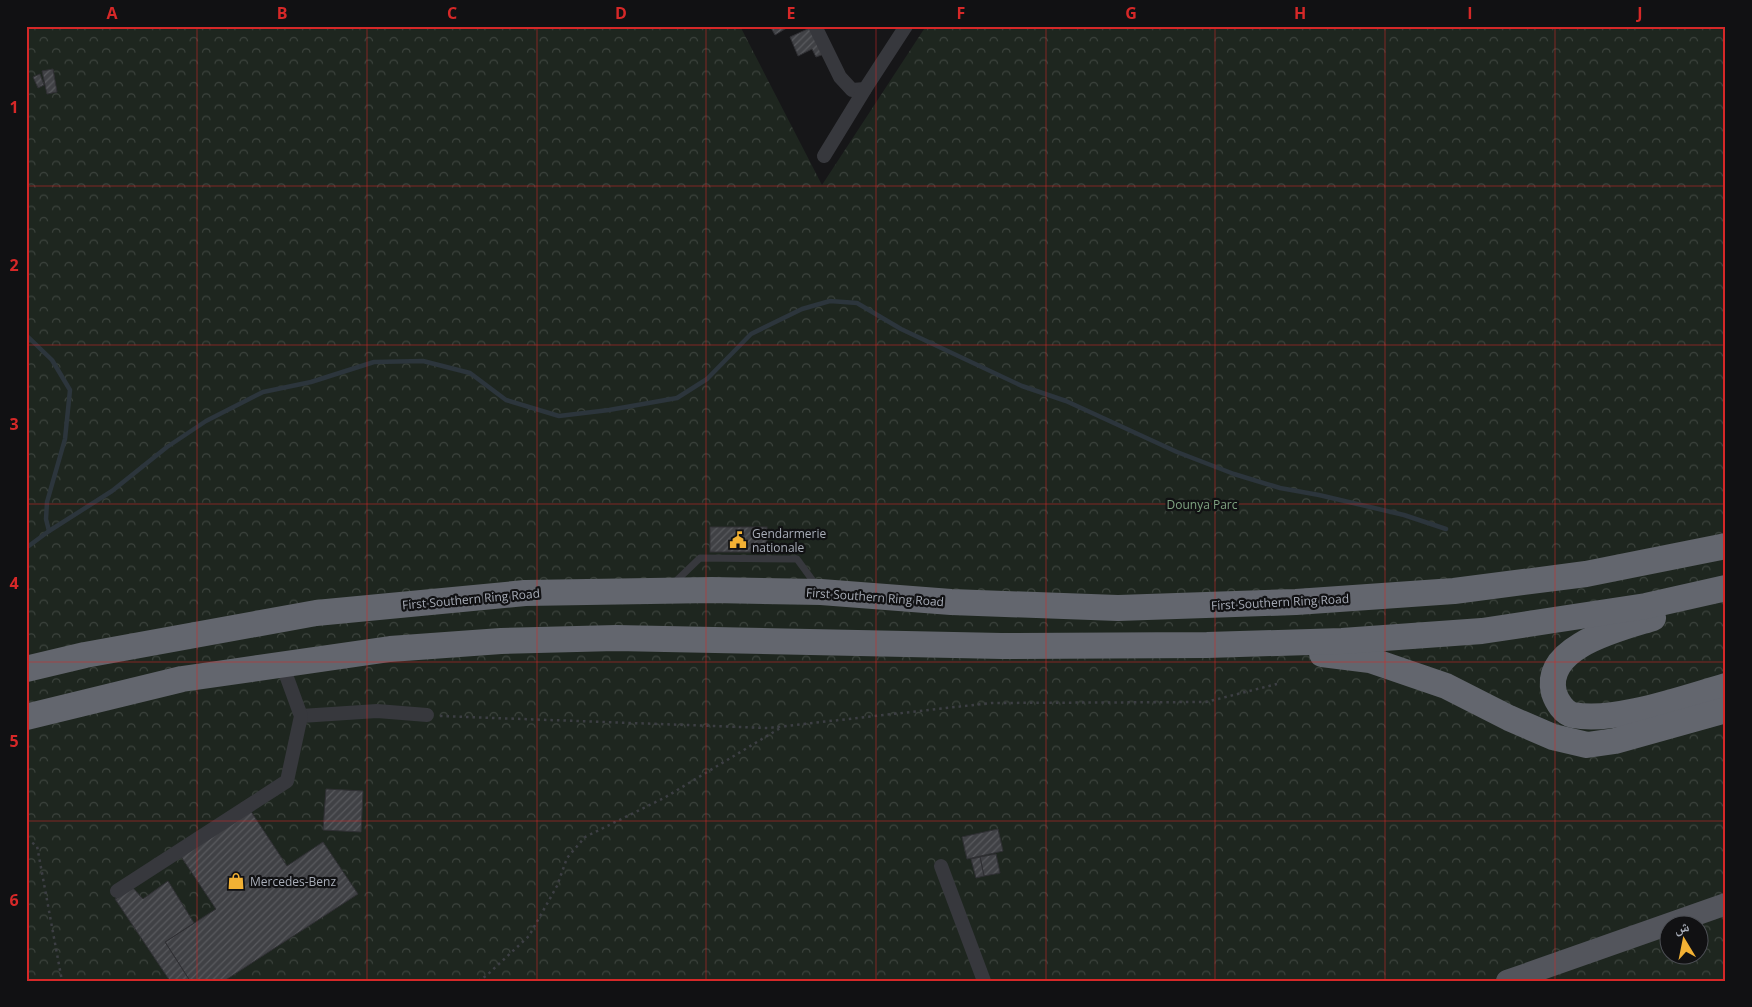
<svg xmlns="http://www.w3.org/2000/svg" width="1752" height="1007" viewBox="0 0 1752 1007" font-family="'Open Sans','Noto Naskh Arabic',sans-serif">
<defs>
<pattern id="park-crowns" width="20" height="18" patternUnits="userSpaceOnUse" patternTransform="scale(1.25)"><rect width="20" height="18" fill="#1e261f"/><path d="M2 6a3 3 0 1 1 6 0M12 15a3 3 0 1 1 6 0" fill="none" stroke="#3c433d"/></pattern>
<pattern id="building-hatch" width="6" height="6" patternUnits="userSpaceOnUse" patternTransform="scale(1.25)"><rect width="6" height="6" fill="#404145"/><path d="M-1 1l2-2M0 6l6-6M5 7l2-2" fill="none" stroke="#595a5e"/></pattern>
</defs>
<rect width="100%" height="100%" fill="#161618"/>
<path fill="url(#park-crowns)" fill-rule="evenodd" d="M 26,26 L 740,26 L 822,185 L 926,26 L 1726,26 L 1726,981 L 26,981 ZM 1670,924 L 1700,924 L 1700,954 L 1670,954 Z"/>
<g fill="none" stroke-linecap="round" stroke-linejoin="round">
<g stroke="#2c353c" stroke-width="4.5">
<path d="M 26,335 L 52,360 L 70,390 L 65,439 L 47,502 L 46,519 L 49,531"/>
<path d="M 26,548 L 49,531 L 112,491 L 167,447 L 206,421 L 263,392 L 311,382 L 374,362 L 423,361 L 470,373 L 506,400 L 559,416 L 609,410 L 677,398 L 707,379 L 751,334 L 802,309 L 830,301 L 857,303 L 901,329 L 1022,386 L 1066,401 L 1177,452 L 1234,474 L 1280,488 L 1319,495 L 1404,515 L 1446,529"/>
</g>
</g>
<g fill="url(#building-hatch)" stroke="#303034">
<path d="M 770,26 L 790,26 L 775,35 Z"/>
<path d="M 812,27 L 824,54 L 816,57 L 812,49 L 798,56 L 790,37 Z"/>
<path d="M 53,69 L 57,92 L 47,94 L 42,71 Z"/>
<path d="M 40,74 L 44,85 L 38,88 L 33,77 Z"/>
<rect x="710" y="527" width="57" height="25"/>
<path d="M 326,789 L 363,791 L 361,832 L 323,830 Z"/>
<path d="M 248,807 L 287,866 L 323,842 L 358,894 L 224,981 L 190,981 L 165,942 L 216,909 L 178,852 Z"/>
<path d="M 998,829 L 1003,851 L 967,859 L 962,837 Z"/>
<path d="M 996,854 L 1000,873 L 984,876 L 980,857 Z"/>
<path d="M 980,857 L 984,876 L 976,878 L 971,859 Z"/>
<path d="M 168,881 L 194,923 L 165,942 L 190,981 L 170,981 L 115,899 L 133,888 L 143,899 Z"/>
</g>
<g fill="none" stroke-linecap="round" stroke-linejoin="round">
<g stroke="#3d3f44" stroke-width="2.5" stroke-dasharray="2.5 4" stroke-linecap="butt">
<path d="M 440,716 L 768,728 L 991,703 L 1206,702 L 1277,684"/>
<path d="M 26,842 L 31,842 L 37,846 L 62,981"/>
<path d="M 478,981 L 486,976 L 529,936 L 557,886 L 567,858 L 585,837 L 664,798 L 782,727"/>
</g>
<path stroke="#37383d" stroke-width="7" d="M 675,582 L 700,558 L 797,559 L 816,585"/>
<g stroke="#37383d" stroke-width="14">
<path d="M 815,26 L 840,77 L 852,90 L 865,89"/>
<path d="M 824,156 L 865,89 L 906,26"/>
<path d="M 301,716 L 377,711 L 427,715"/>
<path d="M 941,866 L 984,981"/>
<path d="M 117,891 L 287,781 L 301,716 L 282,664"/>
</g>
<path stroke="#53555c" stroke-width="22" d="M 1507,981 L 1726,904"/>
<g stroke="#63666e" stroke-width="26">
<path d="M 1653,618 C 1621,628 1542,646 1554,693 C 1557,702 1564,713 1573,715 C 1615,723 1684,698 1726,686"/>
<path d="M 1322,654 L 1370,660 L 1446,686 L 1509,718 L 1553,737 L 1587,745 L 1615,741 L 1726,710"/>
<path d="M 26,669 L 85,655 L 316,613 L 525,593 L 712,590 L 821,592 L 951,602 L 1118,608 L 1296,602 L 1454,591 L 1586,574 L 1726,546"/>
<path d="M 26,717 L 182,679 L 390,649 L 501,641 L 616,638 L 1002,646 L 1207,645 L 1342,641 L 1482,631 L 1646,606 L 1726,588"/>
</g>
</g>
<path fill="none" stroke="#d62828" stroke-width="1" stroke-opacity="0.55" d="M 197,26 L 197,981M 367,26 L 367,981M 537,26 L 537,981M 706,26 L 706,981M 876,26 L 876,981M 1046,26 L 1046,981M 1215,26 L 1215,981M 1385,26 L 1385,981M 1555,26 L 1555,981M 26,186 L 1726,186M 26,345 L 1726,345M 26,504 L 1726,504M 26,662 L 1726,662M 26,821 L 1726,821"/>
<defs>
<g id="civic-bare" transform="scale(1.35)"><path d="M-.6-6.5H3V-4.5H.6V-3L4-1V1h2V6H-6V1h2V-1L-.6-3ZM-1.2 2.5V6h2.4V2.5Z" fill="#f2b134" stroke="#111113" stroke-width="2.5" paint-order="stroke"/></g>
<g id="shop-bare" transform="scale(1.35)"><path d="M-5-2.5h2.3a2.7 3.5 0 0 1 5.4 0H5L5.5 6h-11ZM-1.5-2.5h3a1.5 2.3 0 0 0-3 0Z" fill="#f2b134" stroke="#111113" stroke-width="2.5" paint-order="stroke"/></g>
</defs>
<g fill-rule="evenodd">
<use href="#civic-bare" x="738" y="540"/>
<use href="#shop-bare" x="236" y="881"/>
</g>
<g text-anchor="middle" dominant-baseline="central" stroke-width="4.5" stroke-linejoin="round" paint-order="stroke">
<g font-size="12" fill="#7fa381" stroke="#111113">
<text x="1202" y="504">Dounya Parc</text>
</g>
<g font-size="12" fill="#a8adb8" stroke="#111113" text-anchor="start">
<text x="752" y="533">Gendarmerie<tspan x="752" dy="14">nationale</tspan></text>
<text x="250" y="881">Mercedes-Benz</text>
</g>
<g font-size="12" fill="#a8adb8" stroke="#111113">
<text transform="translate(875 597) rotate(4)">First Southern Ring Road</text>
<text transform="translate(471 599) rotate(-5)">First Southern Ring Road</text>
<text transform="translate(1280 602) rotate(-3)">First Southern Ring Road</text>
</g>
</g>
<rect width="1752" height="1007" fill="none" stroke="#111113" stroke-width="55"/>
<g transform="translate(1684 940) rotate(350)"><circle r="24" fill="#111113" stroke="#4d4f55"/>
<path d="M0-4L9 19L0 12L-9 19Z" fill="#f2b134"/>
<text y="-8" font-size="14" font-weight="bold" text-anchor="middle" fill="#a8adb8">ش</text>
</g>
<rect x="28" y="28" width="1696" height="952" fill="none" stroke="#d62828" stroke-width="2"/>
<g font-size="16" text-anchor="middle" font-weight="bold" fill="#d62828">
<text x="112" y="19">A</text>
<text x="282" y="19">B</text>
<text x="452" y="19">C</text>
<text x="621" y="19">D</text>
<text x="791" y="19">E</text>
<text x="961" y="19">F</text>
<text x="1131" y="19">G</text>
<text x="1300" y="19">H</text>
<text x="1470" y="19">I</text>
<text x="1640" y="19">J</text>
<text x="14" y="113">1</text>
<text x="14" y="271">2</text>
<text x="14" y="430">3</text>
<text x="14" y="589">4</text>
<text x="14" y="747">5</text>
<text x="14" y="906">6</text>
</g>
</svg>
